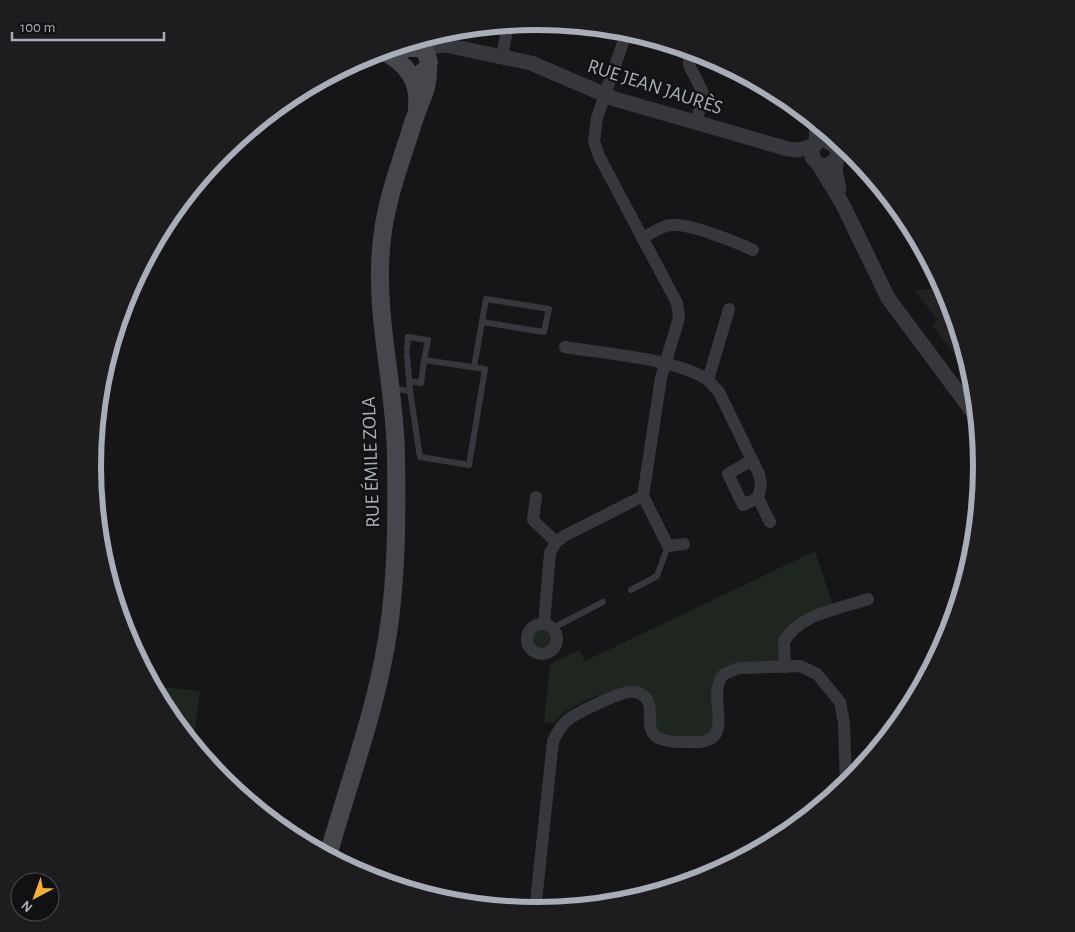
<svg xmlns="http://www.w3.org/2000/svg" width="1075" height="932" viewBox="0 0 1075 932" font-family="'Alegreya Sans',sans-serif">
<rect width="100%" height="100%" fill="#161618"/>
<path fill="#222225" d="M 944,287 L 949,296 L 974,380 L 932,325 L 938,320 L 915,291 Z"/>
<g fill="#1e261f">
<path d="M 815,551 L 834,608 L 800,618 L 777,663 L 720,670 L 712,684 L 712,731 L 702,738 L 661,733 L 656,730 L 646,691 L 600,699 L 597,695 L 564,712 L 553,723 L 544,722 L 550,664 L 579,650 L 585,661 Z"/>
<circle cx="542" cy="639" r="12"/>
<path d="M 153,686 L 200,691 L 193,744 L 168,713 Z"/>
</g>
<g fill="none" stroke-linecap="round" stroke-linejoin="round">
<g stroke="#37383d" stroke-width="6">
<path d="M 407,349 L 408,337 L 428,340 L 424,360"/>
<path d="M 407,355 L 410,391"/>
<path d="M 474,367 L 486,299 L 549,309 L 544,332 L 482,322"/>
<path d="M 391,388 L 410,391 L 420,457 L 469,465 L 485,369 L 424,360 L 421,383 L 409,381"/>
<path d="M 631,590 L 657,576 L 668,546"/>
<path d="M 553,628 L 603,602"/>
</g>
<g stroke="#37383d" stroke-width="12">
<path d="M 689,49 L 689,65 L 704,95 L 696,122"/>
<path d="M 502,57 L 508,24"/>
<path d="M 896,205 L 902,212"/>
<path d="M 642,238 C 651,234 661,226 671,225 C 688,223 736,242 753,250"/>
<path d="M 565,347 C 605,354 674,358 708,380 L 729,309"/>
<path d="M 708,380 L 719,392 L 759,474 L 761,485 L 758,498 L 743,505 L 728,474 L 752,460"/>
<path d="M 643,496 L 668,546 L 684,544"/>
<path d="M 536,497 L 533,520 L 556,542"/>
<path d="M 758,498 L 770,522"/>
<path d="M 544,624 L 550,553 L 556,542 L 564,536 L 643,496 L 661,378 L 679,318 L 677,303 L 599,156 L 594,141 L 597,118 L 627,31"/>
<circle cx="542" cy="639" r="15"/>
<path d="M 785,667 L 784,642 C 798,614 840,609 868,599"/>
<path d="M 535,911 L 553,741 C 557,733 561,725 569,719 C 578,712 619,693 629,692 C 635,691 640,693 644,696 C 657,708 642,727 658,738 C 668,742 678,742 689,742 C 742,746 703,697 724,674 L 739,668 L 800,666 L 817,674 L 840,702 L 844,723 L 846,785"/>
</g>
<g stroke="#37383d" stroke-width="15">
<path d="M 417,48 L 445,45 L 531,63 L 615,99 L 788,149 L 799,150 L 814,145"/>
<path d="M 816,144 L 817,123"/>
<path d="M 836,159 L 828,166 L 819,165 L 812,157 L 813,147 L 819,141 L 825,140 L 836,147 L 838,153 L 835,171 L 839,189"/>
<path d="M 819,165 L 843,205 L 888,298 L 978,419"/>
</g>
<g stroke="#45474d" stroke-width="18">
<path d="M 392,48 L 419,48 L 425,51 L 429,62 L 427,69 L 421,73"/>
<path d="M 382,51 C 405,62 420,80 417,107"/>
<path d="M 328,856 C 346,791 370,727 383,661 C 397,594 397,523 396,455 C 395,386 375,318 381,249 C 384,204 401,162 414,120 C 421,99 429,89 428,66"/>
</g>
</g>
<g text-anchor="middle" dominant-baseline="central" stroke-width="4.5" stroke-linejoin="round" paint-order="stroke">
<g font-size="20" fill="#a8adb8" stroke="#111113">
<text transform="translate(655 87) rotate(18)">RUE JEAN JAURÈS</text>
<text transform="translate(371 462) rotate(-92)">RUE ÉMILE ZOLA</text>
</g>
</g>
<path d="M0 0H1075V932H0ZM101 466a436 436 0 1 1 872 0a436 436 0 1 1-872 0Z" fill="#1d1d20" fill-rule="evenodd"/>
<path fill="none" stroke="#a8adb8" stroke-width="6" d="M101 466a436 436 0 1 1 872 0a436 436 0 1 1-872 0Z"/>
<g transform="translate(35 897) rotate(221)"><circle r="24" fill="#111113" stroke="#4d4f55"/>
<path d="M0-4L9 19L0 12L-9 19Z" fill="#f2b134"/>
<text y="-8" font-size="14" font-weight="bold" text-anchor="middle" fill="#a8adb8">N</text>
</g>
<path d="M12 32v8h152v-8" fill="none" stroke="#a8adb8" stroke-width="2.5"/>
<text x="20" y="32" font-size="15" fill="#a8adb8" stroke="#111113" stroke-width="4" paint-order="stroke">100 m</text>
</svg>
